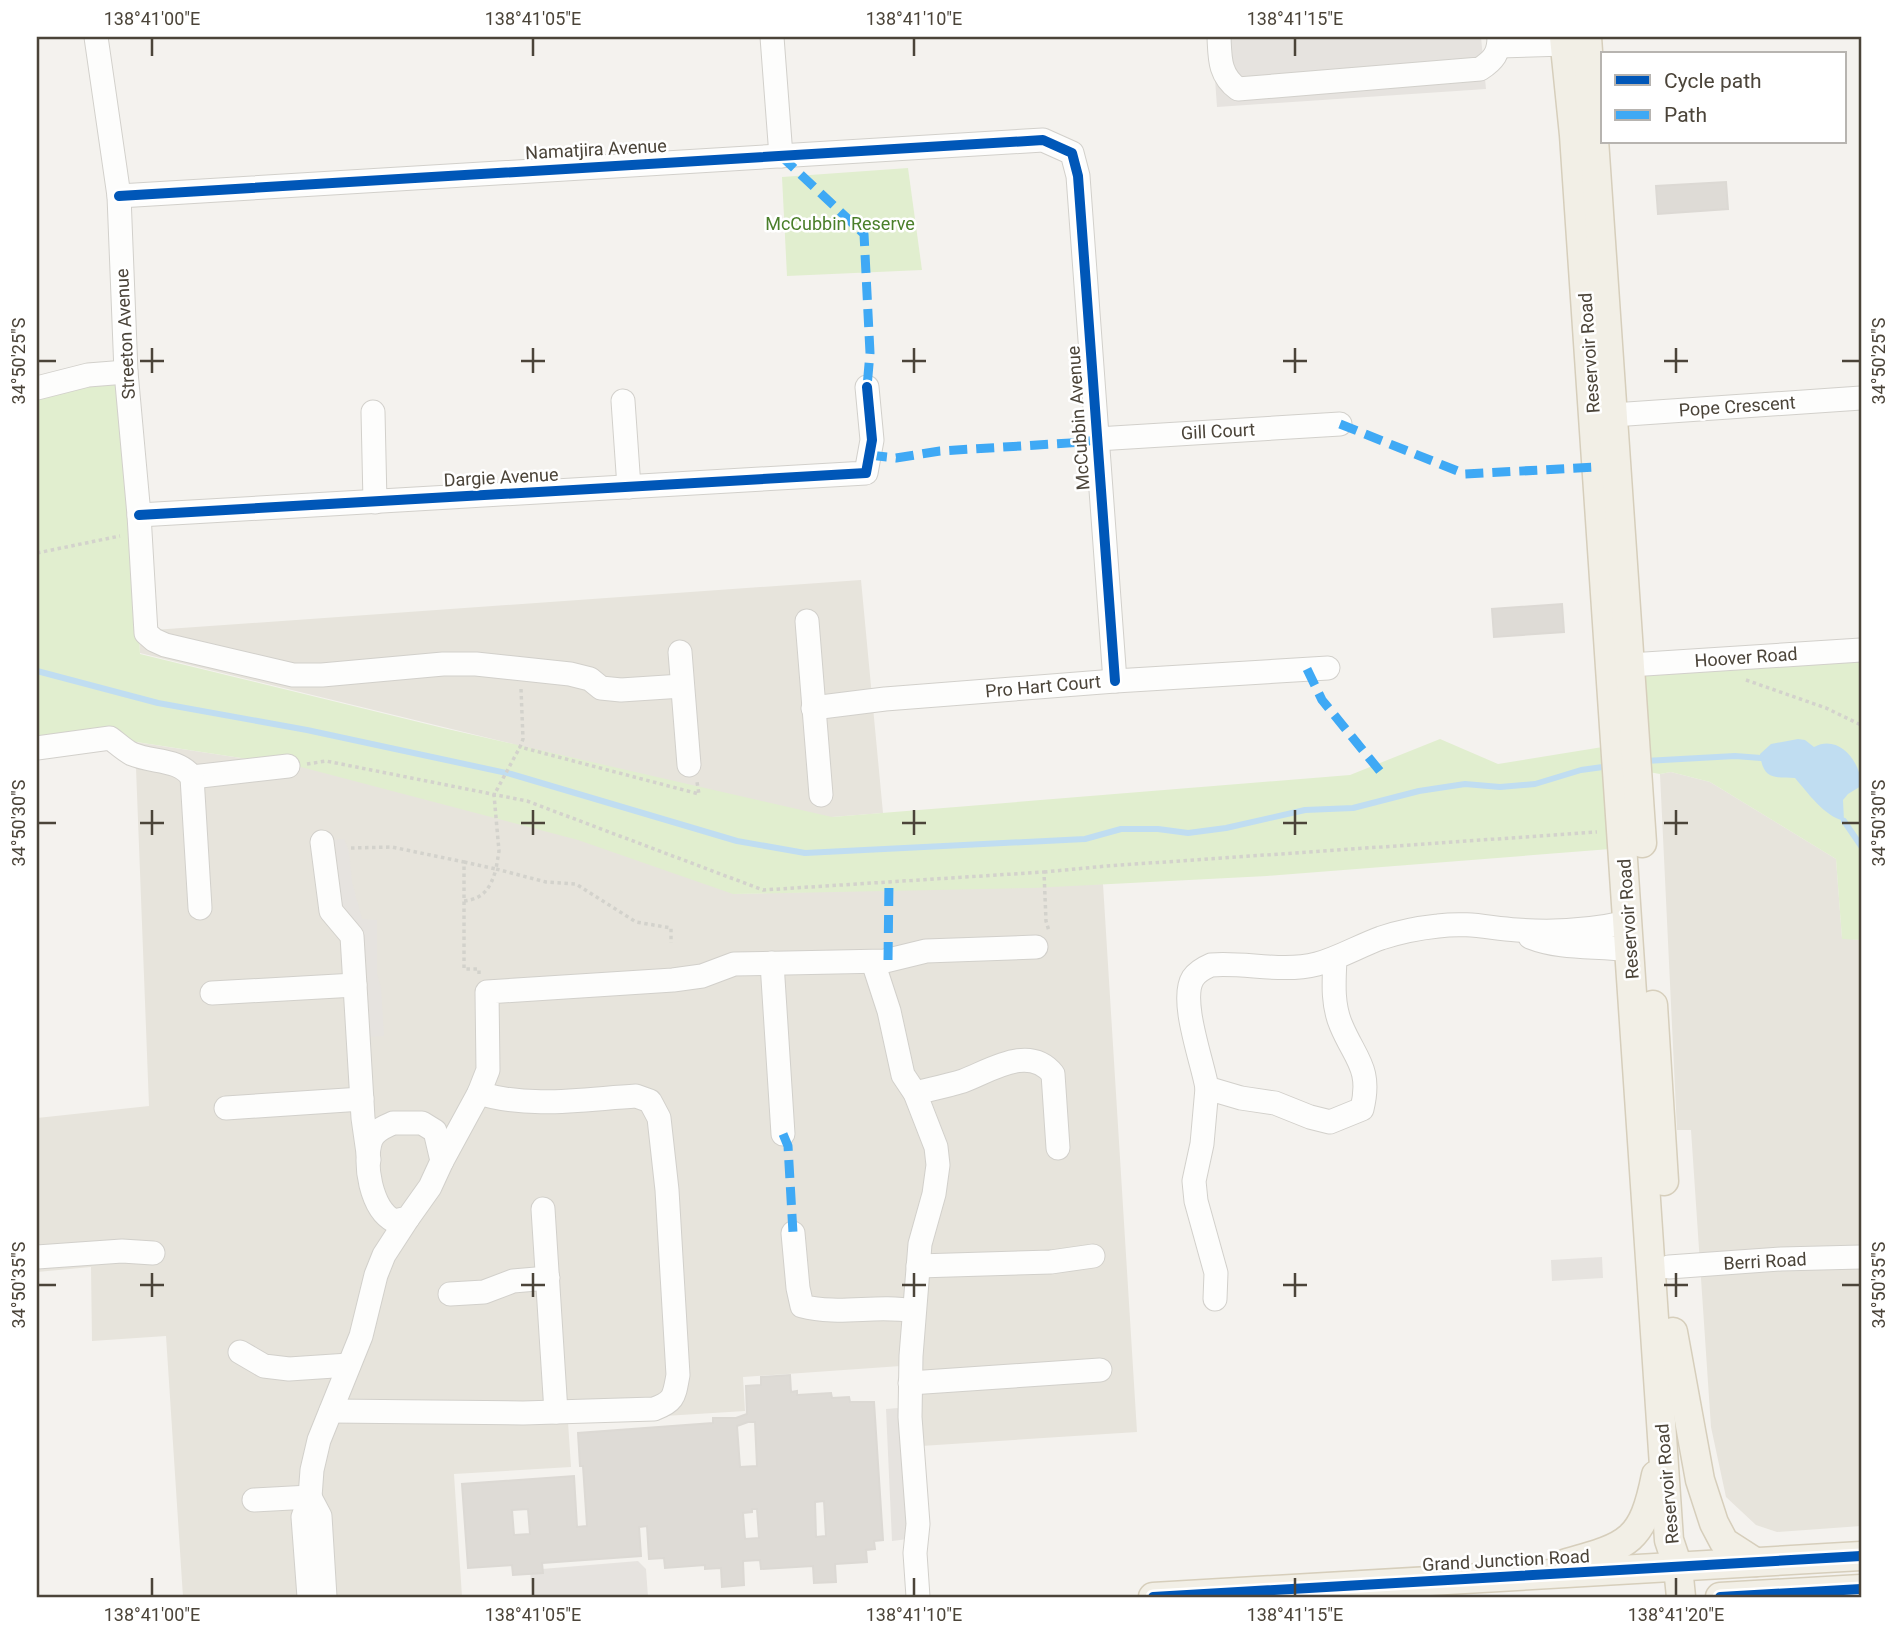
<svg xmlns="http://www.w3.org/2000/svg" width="1898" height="1634" viewBox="0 0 1898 1634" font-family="Roboto,sans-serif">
<rect width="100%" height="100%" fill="#f4f2ee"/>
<g fill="#e7e4dc">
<path d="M 861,580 L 883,813 L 832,817 L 733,894 L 1103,884 L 1137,1432 L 921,1446 L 915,1365 L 743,1377 L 745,1411 L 568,1422 L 571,1467 L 454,1474 L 462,1597 L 183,1597 L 166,1336 L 92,1341 L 91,1267 L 37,1272 L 37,1118 L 149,1106 L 135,742 L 301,767 L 513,744 L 140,653 L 139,631 Z"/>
<path d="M 1671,772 L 1710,782 L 1836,859 L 1842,938 L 1861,940 L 1861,1526 L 1777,1532 L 1756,1525 L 1726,1497 L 1711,1427 L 1691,1130 L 1677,1130 L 1660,774 Z"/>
</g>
<g fill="#e1eecf">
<path d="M 908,168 L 922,270 L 787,276 L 782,177 Z"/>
<path d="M 126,372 L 140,654 L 443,728 L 832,817 L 1350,775 L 1440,739 L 1498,764 L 1615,745 L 1623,848 L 1267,876 L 1033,888 L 733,894 L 578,840 L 301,767 L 110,738 L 37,744 L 37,392 Z"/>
<path d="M 1861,650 L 1861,940 L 1842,939 L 1836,859 L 1710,782 L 1671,772 L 1660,774 L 1637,770 L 1630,665 Z"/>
</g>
<g fill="#e6e3df">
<path d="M 1212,37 L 1481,37 L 1486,89 L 1217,107 Z"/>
<path d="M 344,839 L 349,851 L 352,882 L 362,919 L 377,920 L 377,974 L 381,988 L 384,1036 L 350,1038 L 343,935 L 317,841 Z"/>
<path d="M 1602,1257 L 1603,1278 L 1552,1281 L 1551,1260 Z"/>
<path d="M 910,1407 L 916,1538 L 892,1541 L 886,1409 Z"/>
<path d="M 638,1561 L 646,1569 L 648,1597 L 532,1597 L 530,1570 Z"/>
</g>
<path fill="#c0ddf1" d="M 1798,739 L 1805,740 L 1814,747 C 1839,733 1862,763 1861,786 L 1848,794 L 1843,800 L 1844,821 C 1824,816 1808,793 1795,778 C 1772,778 1763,778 1760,754 L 1771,744 Z"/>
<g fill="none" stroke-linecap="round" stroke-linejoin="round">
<g stroke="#c0ddf1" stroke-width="6">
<path d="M 37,671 L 158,703 L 307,730 L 511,774 L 737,841 L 805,853 L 1085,839 L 1121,829 L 1158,829 L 1188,833 L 1226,828 L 1305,810 L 1353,808 L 1419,791 L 1465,784 L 1500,787 L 1535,784 L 1581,770 L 1610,766"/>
<path d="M 1645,761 L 1735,756 L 1761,758"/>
<path d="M 1844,821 L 1861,846"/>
</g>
</g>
<g fill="#dedbd6" stroke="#dcd9d4" stroke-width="2" fill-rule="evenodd">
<path d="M 1726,182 L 1728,209 L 1658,214 L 1656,186 Z"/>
<path d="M 1562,604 L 1564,632 L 1494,637 L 1492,609 Z"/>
<path d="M 790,1375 L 791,1392 L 797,1391 L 797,1395 L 831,1393 L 832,1398 L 849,1397 L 850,1402 L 874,1402 L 883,1540 L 874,1541 L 875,1549 L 866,1550 L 867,1562 L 835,1564 L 836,1582 L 814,1583 L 813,1566 L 761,1569 L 760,1560 L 743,1561 L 744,1585 L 722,1587 L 721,1568 L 705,1569 L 705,1565 L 665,1568 L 664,1558 L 649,1559 L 647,1526 L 639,1527 L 641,1556 L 542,1563 L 543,1573 L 513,1575 L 512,1565 L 468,1568 L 462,1484 L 574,1476 L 577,1527 L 587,1526 L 583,1466 L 580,1466 L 578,1433 L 713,1423 L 713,1418 L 736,1418 L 747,1414 L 746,1386 L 761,1385 L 761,1377 ZM 748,1422 L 755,1422 L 757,1466 L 740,1467 L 737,1426 ZM 824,1501 L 826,1536 L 816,1537 L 815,1502 ZM 528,1509 L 530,1534 L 514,1535 L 512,1510 ZM 752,1509 L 757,1509 L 759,1538 L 745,1539 L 743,1513 L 752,1512 Z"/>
</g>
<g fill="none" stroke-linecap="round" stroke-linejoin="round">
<g stroke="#d2d0cb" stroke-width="25">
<g id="minor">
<path d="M 96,37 L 119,196 L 126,372 L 139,515 L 146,633 L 154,640 L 165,645 L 293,675 L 322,675 L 443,664 L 476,664 L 570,674 L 590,679 L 601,688 L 621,690 L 682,686"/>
<path d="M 772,37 L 781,156"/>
<path d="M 1219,37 C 1220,58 1219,75 1238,89 L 1480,69 C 1494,60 1499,53 1499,37"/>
<path d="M 1499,46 L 1565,44"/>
<path d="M 119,196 L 1043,140 L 1072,153 L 1078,176 L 1115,681"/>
<path d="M 37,388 L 88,375 L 126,372"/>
<path d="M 623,401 L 629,487"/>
<path d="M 373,412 L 375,502"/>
<path d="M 1613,415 L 1861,398"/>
<path d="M 1097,439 L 1340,424"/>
<path d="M 139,515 L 866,473 L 872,440 L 867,387"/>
<path d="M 807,621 L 821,795"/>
<path d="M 680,652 L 689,765"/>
<path d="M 1630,665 L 1861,650"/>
<path d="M 813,708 L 885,699 L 1115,681 L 1328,668"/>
<path d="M 37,748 L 110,738 C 117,743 124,750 132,754 C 153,763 178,758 192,777 L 288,766"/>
<path d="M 192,777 L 200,908"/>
<path d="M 322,842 L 331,911 L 352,936 L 363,1118 L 369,1160"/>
<path d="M 1530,937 C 1563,950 1596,945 1630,950"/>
<path d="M 1335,959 C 1334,981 1332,1004 1341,1025 C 1355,1059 1372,1068 1362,1109 L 1330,1122 L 1310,1117 L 1275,1103 L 1241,1098 L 1207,1088 C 1203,1063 1179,1000 1193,978 C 1197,972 1204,968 1211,965 C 1246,962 1281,973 1317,964 C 1339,958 1359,946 1381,938 C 1399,932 1419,928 1438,926 C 1469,922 1488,928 1517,930 C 1554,933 1593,930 1628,922"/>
<path d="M 873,962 L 889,1011 L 903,1075 L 915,1093 L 936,1147 L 938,1165 L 934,1194 L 920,1244 L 911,1356 L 910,1417 L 918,1524 L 915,1553 L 918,1597"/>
<path d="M 772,963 L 783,1134"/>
<path d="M 212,993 L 355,985"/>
<path d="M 1207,1088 L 1202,1144 L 1194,1181 L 1196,1201 L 1216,1273 L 1215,1299"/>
<path d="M 915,1093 C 931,1089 947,1086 963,1081 C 990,1071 1029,1044 1053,1074 L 1058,1148"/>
<path d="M 226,1108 L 362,1099"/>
<path d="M 393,1123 L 422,1123 L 435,1131 L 442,1161 L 430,1187 L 408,1218 L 394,1221 C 371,1209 363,1163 371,1140 C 375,1130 385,1127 393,1123 Z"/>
<path d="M 442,1161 L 479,1093 L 488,1070 L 487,992 L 673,980 L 702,976 L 734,964 L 885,961 L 926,951 L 1036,947"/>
<path d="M 543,1209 L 556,1412"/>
<path d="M 793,1233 L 798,1288 L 802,1306 C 839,1316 877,1304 913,1311"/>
<path d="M 37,1257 L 122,1251 L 153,1253"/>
<path d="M 918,1266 L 1051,1262 L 1093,1256"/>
<path d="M 1669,1267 L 1781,1259 L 1861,1257"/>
<path d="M 450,1294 L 484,1292 L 513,1281 L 548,1278"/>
<path d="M 240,1352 L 264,1366 L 289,1369 L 349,1365"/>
<path d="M 910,1383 L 1100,1370"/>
<path d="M 331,1411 L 523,1413 L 654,1409 C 675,1401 674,1396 678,1375 L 667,1190 L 659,1118 L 650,1101 L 636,1096 C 585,1099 529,1109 479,1093"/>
<path d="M 310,1497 L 320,1516 L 325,1597"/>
<path d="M 254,1500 L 310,1497"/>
<path d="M 309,1597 L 303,1517 L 310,1497 L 312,1470 L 319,1440 L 361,1336 L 376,1275 L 384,1255 L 408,1218"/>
</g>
</g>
<g stroke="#d6cebb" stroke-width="31">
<g id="major">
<path d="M 1564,37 L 1574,135 L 1669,1540 L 1678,1567 L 1681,1597"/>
<path d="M 1587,37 L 1642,843"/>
<path d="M 1653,1005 L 1664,1181"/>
<path d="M 1673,1332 L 1700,1480 L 1714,1523 L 1724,1542 L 1755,1562"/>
<path d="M 1567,1563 C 1629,1546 1643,1541 1656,1475"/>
<path d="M 1153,1597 L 1861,1556"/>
<path d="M 1720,1597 L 1861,1589"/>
</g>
</g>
<g stroke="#d3d2cc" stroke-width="3.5" stroke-dasharray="3.5 3.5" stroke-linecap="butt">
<path d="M 37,553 L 120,536"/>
<path d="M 1746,680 L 1826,708 L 1861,725"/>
<path d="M 521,689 L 523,739 L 520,747 L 699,794 L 697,782"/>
<path d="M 307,764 L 326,761 L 527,801 L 763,890 L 1044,872 L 1046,921 L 1049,931"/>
<path d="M 351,848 L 392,847 L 464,862 L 464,969 L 479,969 L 479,975"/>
<path d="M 464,862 L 496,869 L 499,851 L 494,795 L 520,747"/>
<path d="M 1044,872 L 1107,866 L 1597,832"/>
<path d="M 464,901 C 484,899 491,887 496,869 L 546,882 L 576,884 L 636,922 L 671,928 L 671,943"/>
</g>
<use href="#minor" stroke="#fdfdfc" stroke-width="23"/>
<use href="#major" stroke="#f2efe6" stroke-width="28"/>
<g stroke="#3fa9f5" stroke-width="9" stroke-dasharray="18 9" stroke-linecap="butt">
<path d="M 781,156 L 864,234 L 870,353 L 867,387"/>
<path d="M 1340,424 L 1465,474 L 1597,467"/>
<path d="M 869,455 L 896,458 L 940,451 L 1085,442 L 1097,439"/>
<path d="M 1307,669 L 1322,700 L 1383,775"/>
<path d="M 888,960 L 889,882"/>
<path d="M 783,1134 L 788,1146 L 793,1233"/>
</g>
<g stroke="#fff" stroke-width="15">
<g id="cycleway">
<path d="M 119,196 L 1043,140 L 1072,153 L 1078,176 L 1115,681"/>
<path d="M 139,515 L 866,473 L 872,440 L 867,387"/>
<path d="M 1153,1597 L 1861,1556"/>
<path d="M 1720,1597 L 1861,1589"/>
</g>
</g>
<use href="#cycleway" stroke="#0057b8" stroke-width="10"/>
</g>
<path fill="none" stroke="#4b4439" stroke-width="2.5" d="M 152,38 L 152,56M 533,38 L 533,56M 914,38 L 914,56M 1295,38 L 1295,56M 152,348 L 152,373M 533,348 L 533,373M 914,348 L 914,373M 1295,348 L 1295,373M 1676,348 L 1676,373M 38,361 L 56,361M 140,361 L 164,361M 521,361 L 545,361M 902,361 L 926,361M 1283,361 L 1307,361M 1664,361 L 1688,361M 1842,361 L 1860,361M 152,810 L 152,835M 533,810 L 533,835M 914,810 L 914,835M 1295,810 L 1295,835M 1676,810 L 1676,835M 38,823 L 56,823M 140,823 L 164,823M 521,823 L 545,823M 902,823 L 926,823M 1283,823 L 1307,823M 1664,823 L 1688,823M 1842,823 L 1860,823M 152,1273 L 152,1297M 533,1273 L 533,1297M 914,1273 L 914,1297M 1295,1273 L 1295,1297M 1676,1273 L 1676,1297M 38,1285 L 56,1285M 140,1285 L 164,1285M 521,1285 L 545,1285M 902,1285 L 926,1285M 1283,1285 L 1307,1285M 1664,1285 L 1688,1285M 1842,1285 L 1860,1285M 152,1578 L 152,1596M 533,1578 L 533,1596M 914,1578 L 914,1596M 1295,1578 L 1295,1596M 1676,1578 L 1676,1596"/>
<g text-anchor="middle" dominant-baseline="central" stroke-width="5" stroke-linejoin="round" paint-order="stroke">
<g font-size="18" fill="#4b4439" stroke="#fff">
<text transform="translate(596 149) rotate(-3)">Namatjira Avenue</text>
<text transform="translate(125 334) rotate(-93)">Streeton Avenue</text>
<text transform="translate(1589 353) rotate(-94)">Reservoir Road</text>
<text transform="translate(1737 406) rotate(-4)">Pope Crescent</text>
<text transform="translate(1078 418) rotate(-94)">McCubbin Avenue</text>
<text transform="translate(1218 431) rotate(-3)">Gill Court</text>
<text transform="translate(501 477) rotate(-3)">Dargie Avenue</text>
<text transform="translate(1746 657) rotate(-4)">Hoover Road</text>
<text transform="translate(1043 686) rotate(-5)">Pro Hart Court</text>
<text transform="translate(1628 919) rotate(-94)">Reservoir Road</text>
<text transform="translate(1765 1261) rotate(-3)">Berri Road</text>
<text transform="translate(1667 1484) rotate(-95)">Reservoir Road</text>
<text transform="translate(1506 1560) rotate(-3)">Grand Junction Road</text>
</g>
<g font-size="18" fill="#4a7f2a" stroke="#fff">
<text x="840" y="223">McCubbin Reserve</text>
</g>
</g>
<rect width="1898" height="1634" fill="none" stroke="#ffffff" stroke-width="77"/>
<rect x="1601" y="52" width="245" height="91" fill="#ffffff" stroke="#b7b4b0" stroke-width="2"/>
<rect x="1615" y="75" width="35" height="10" fill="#0057b8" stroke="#b7b4b0" stroke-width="2"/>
<text x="1664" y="88" font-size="21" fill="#4b4439">Cycle path</text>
<rect x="1615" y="110" width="35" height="10" fill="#3fa9f5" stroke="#b7b4b0" stroke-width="2"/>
<text x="1664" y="122" font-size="21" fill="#4b4439">Path</text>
<rect x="38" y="38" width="1822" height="1558" fill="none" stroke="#4b4439" stroke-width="2.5"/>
<g font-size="18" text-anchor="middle" fill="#4b4439">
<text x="152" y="25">138°41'00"E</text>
<text x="533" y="25">138°41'05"E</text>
<text x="914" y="25">138°41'10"E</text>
<text x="1295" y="25">138°41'15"E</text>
<text transform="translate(19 361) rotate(-90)" y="6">34°50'25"S</text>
<text transform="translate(1879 361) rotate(-90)" y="6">34°50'25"S</text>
<text transform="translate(19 823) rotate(-90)" y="6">34°50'30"S</text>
<text transform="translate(1879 823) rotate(-90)" y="6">34°50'30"S</text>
<text transform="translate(19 1285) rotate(-90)" y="6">34°50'35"S</text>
<text transform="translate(1879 1285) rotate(-90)" y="6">34°50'35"S</text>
<text x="152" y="1621">138°41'00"E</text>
<text x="533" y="1621">138°41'05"E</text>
<text x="914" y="1621">138°41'10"E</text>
<text x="1295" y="1621">138°41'15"E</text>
<text x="1676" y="1621">138°41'20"E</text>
</g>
</svg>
